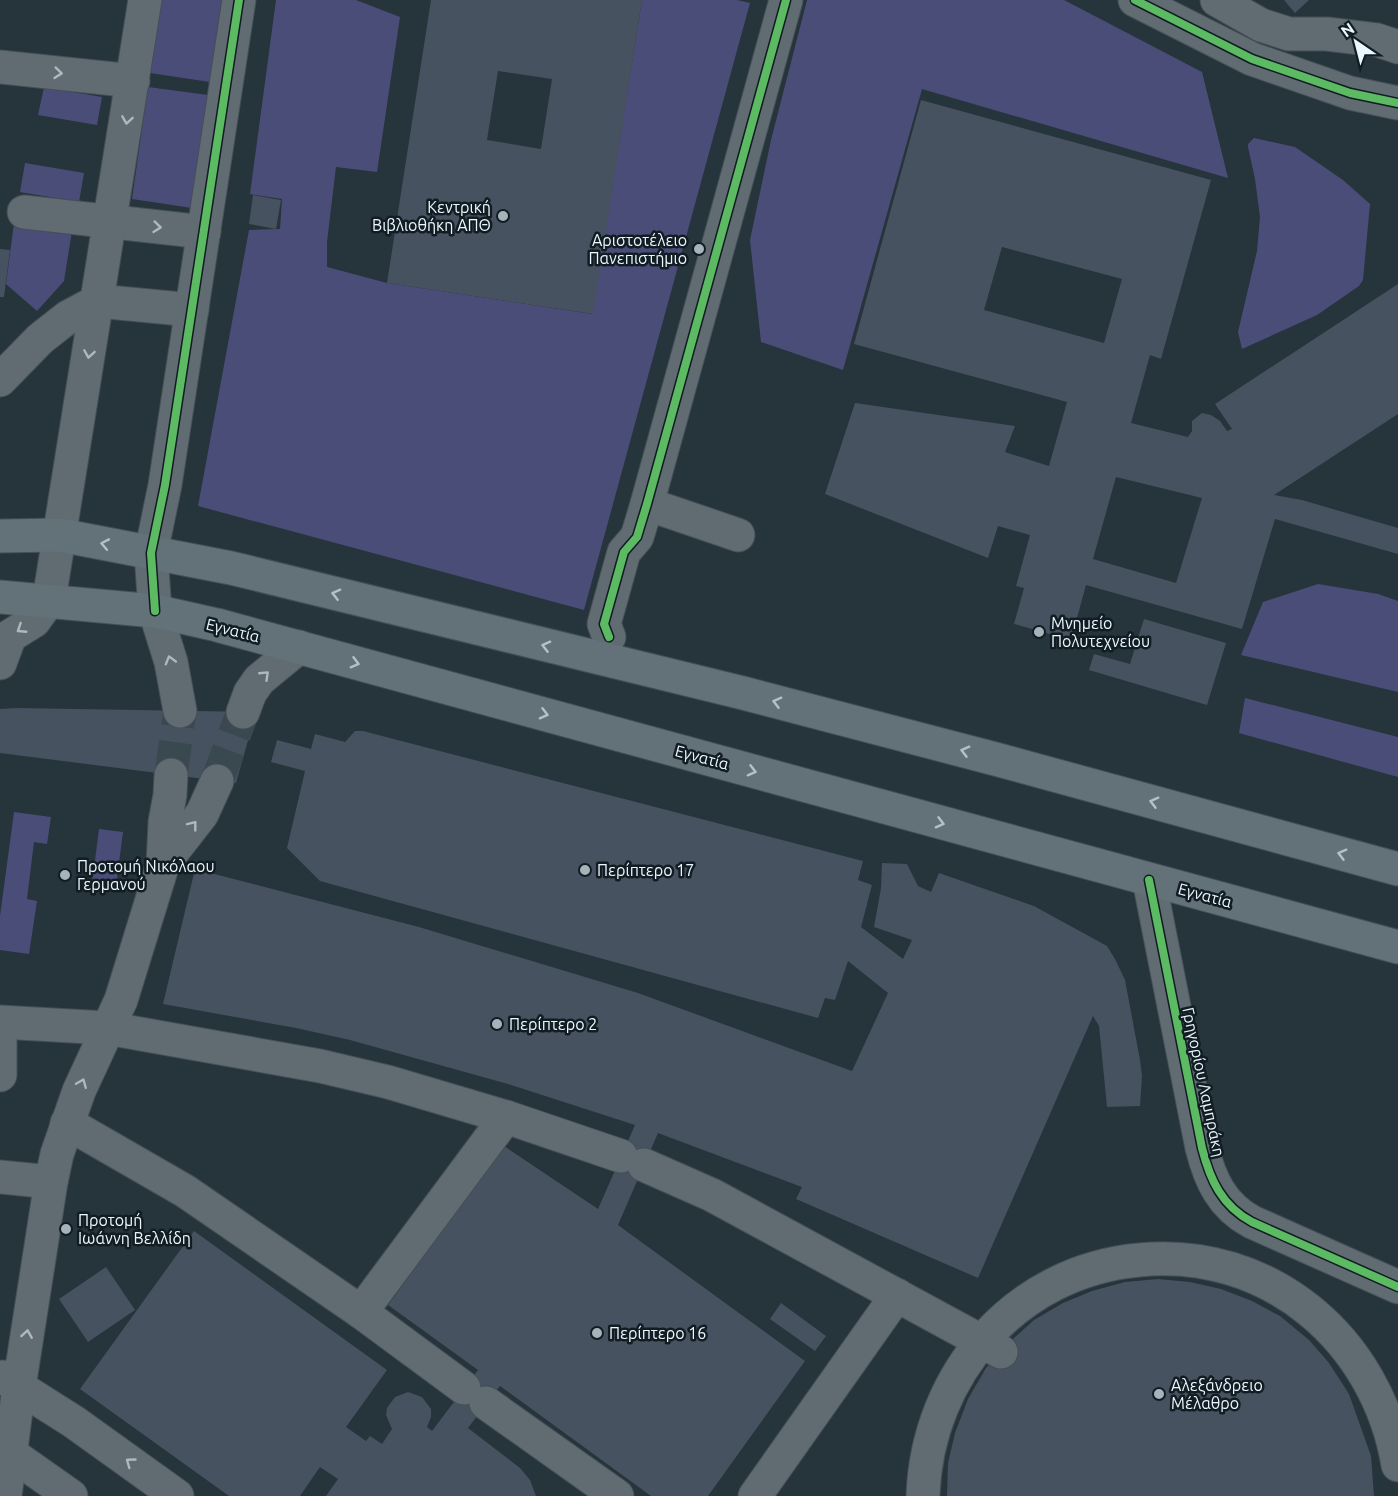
<svg xmlns="http://www.w3.org/2000/svg" width="1398" height="1496" viewBox="0 0 1398 1496" font-family="Ubuntu,sans-serif">
<rect width="100%" height="100%" fill="#26343c"/>
<g fill="#4b4d79">
<path d="M 161,0 L 222,0 L 210,82 L 150,73 Z"/>
<path d="M 276,0 L 356,0 L 400,17 L 377,172 L 336,167 L 327,242 L 327,267 L 387,283 L 592,314 L 642,0 L 737,0 L 750,3 L 584,610 L 198,506 L 249,230 L 280,229 L 282,199 L 250,194 Z"/>
<path d="M 807,0 L 1064,0 L 1202,72 L 1228,178 L 922,89 L 843,370 L 761,342 L 750,240 L 771,140 Z"/>
<path d="M 44,87 L 102,97 L 97,125 L 38,115 Z"/>
<path d="M 148,87 L 208,95 L 192,208 L 132,199 Z"/>
<path d="M 1254,138 L 1295,147 L 1343,180 L 1370,204 L 1363,280 L 1359,286 L 1317,315 L 1242,349 L 1238,332 L 1257,251 L 1260,217 L 1255,179 L 1248,147 L 1248,144 Z"/>
<path d="M 25,163 L 84,173 L 79,202 L 20,192 Z"/>
<path d="M 14,223 L 72,231 L 64,281 L 37,311 L 6,284 Z"/>
<path d="M 1318,584 L 1378,594 L 1398,601 L 1398,692 L 1241,655 L 1263,602 Z"/>
<path d="M 1245,698 L 1398,737 L 1398,777 L 1239,733 Z"/>
<path d="M 14,812 L 51,817 L 47,844 L 34,842 L 27,899 L 37,901 L 29,954 L 0,950 L 0,916 Z"/>
<path d="M 99,829 L 123,832 L 116,886 L 92,884 Z"/>
</g>
<g fill="#46525f" fill-rule="evenodd">
<path d="M 431,0 L 642,0 L 593,314 L 387,283 ZM 498,71 L 552,79 L 541,149 L 487,140 Z"/>
<path d="M 1284,0 L 1309,0 L 1295,13 Z"/>
<path d="M 921,100 L 1211,180 L 1161,359 L 1150,355 L 1131,423 L 1188,437 L 1192,431 L 1192,421 L 1202,413 L 1211,415 L 1220,421 L 1227,431 L 1232,429 L 1215,404 L 1398,284 L 1398,414 L 1274,495 L 1302,500 L 1398,528 L 1398,554 L 1275,519 L 1242,629 L 1086,585 L 1071,640 L 1014,624 L 1024,588 L 1016,586 L 1030,535 L 998,526 L 988,558 L 825,494 L 855,403 L 1015,426 L 1005,452 L 1049,466 L 1067,402 L 854,344 ZM 1002,247 L 1122,279 L 1104,343 L 984,310 ZM 1116,477 L 1202,498 L 1176,583 L 1093,559 Z"/>
<path d="M 253,195 L 281,200 L 276,229 L 249,224 Z"/>
<path d="M 0,249 L 10,250 L 4,297 L 0,297 Z"/>
<path d="M 1144,619 L 1226,643 L 1207,705 L 1089,670 L 1094,654 L 1130,664 Z"/>
<path d="M 0,709 L 17,708 L 256,712 L 236,783 L 0,753 Z"/>
<path d="M 355,731 L 363,731 L 863,861 L 858,880 L 872,885 L 861,927 L 903,959 L 912,940 L 874,927 L 881,888 L 882,863 L 907,864 L 918,886 L 931,892 L 939,873 L 1034,906 L 1107,946 L 1115,959 L 1125,980 L 1140,1060 L 1142,1076 L 1140,1106 L 1107,1107 L 1099,1026 L 1093,1016 L 978,1278 L 796,1199 L 802,1187 L 658,1133 L 618,1225 L 805,1361 L 708,1496 L 651,1496 L 500,1386 L 468,1428 L 520,1468 L 530,1480 L 536,1496 L 326,1496 L 338,1479 L 320,1467 L 300,1496 L 229,1496 L 80,1389 L 194,1231 L 387,1370 L 346,1427 L 366,1441 L 370,1436 L 382,1444 L 392,1429 L 386,1415 L 387,1408 L 395,1397 L 408,1392 L 422,1397 L 431,1409 L 431,1417 L 427,1427 L 432,1431 L 478,1370 L 388,1305 L 504,1146 L 598,1209 L 635,1125 L 508,1084 L 350,1040 L 296,1028 L 163,1004 L 195,869 L 419,927 L 638,993 L 852,1071 L 888,993 L 848,961 L 835,1000 L 825,998 L 818,1018 L 320,881 L 287,848 L 305,771 L 271,762 L 277,740 L 311,749 L 315,734 L 345,742 Z"/>
<path d="M 106,1267 L 135,1310 L 88,1342 L 59,1299 Z"/>
<path d="M 1158,1279 L 1190,1282 L 1221,1289 L 1252,1301 L 1280,1316 L 1309,1340 L 1329,1363 L 1349,1394 L 1371,1456 L 1374,1496 L 947,1496 L 948,1463 L 955,1433 L 968,1399 L 986,1368 L 1014,1338 L 1034,1320 L 1063,1303 L 1092,1291 L 1125,1282 Z"/>
<path d="M 781,1303 L 826,1336 L 815,1351 L 770,1319 Z"/>
</g>
<g fill="none" stroke-linecap="round" stroke-linejoin="round">
<g stroke="#3a484f" stroke-width="33" stroke-dasharray="33 16" stroke-linecap="butt">
<path d="M 171,775 L 180,711"/>
<path d="M 217,781 L 243,712"/>
</g>
<g stroke="#444f56" stroke-width="35">
<g id="minor">
<path d="M 1135,0 L 1252,59 L 1350,93 L 1398,103"/>
<path d="M 1217,0 L 1261,25 L 1289,34 L 1327,34 L 1377,40 L 1398,47"/>
<path d="M 0,67 L 133,81"/>
<path d="M 24,212 L 204,232"/>
<path d="M 0,380 L 40,339 L 68,317 L 98,301 L 192,310"/>
<path d="M 647,504 L 738,535"/>
<path d="M 609,637 L 604,624 L 624,552 L 637,537 L 647,504 L 786,0"/>
<path d="M 0,663 L 10,636 L 34,621 L 49,600 L 145,0"/>
<path d="M 180,711 L 171,662 L 155,611 L 151,553 L 165,485 L 239,0"/>
<path d="M 243,712 L 250,693 L 259,680 L 299,647"/>
<path d="M 163,864 L 202,814 L 217,781"/>
<path d="M 1149,880 L 1202,1148 C 1210,1180 1222,1206 1252,1222 L 1398,1287"/>
<path d="M 0,1022 L 107,1028 L 320,1066 L 388,1082 L 506,1117 L 621,1156"/>
<path d="M 0,1038 L 0,1075"/>
<path d="M 67,1123 L 185,1191 L 361,1312 L 464,1388"/>
<path d="M 644,1165 L 712,1195 L 1001,1352"/>
<path d="M 0,1177 L 51,1182"/>
<path d="M 361,1312 L 506,1117"/>
<path d="M 3,1377 L 74,1422 L 177,1496"/>
<path d="M 486,1403 L 617,1496"/>
<path d="M 0,1446 L 71,1496"/>
<path d="M 5,1496 L 19,1387 L 51,1182 L 57,1154 L 79,1091 L 121,1000 L 163,864 L 165,822 L 170,795 L 171,775"/>
<path d="M 755,1496 L 897,1295"/>
<path d="M 923,1496 C 927,1374 1016,1271 1139,1260 C 1269,1247 1377,1339 1398,1465"/>
</g>
</g>
<g stroke="#444f56" stroke-width="35">
<g id="major">
<path d="M 0,536 L 60,535 L 231,568 L 743,693 L 999,760 L 1398,869"/>
<path d="M 0,597 L 155,611 L 217,625 L 1398,947"/>
</g>
</g>
<use href="#minor" stroke="#616b72" stroke-width="33"/>
<use href="#major" stroke="#627278" stroke-width="33"/>
<g stroke="#111c23" stroke-width="11">
<g id="cycleway">
<path d="M 1135,0 L 1252,59 L 1350,93 L 1398,103"/>
<path d="M 155,611 L 151,553 L 165,485 L 239,0"/>
<path d="M 609,637 L 604,624 L 624,552 L 637,537 L 647,504 L 786,0"/>
<path d="M 1149,880 L 1202,1148 C 1210,1180 1222,1206 1252,1222 L 1398,1287"/>
</g>
</g>
<use href="#cycleway" stroke="#5cba63" stroke-width="8"/>
</g>
<defs><path id="oneway-chevron" d="M-2-3.5L2.5 0L-2 3.5" fill="none" stroke-width="1.6" stroke-linecap="round" stroke-linejoin="round" transform="scale(1.5)"/></defs>
<g stroke="#adb8bf">
<use href="#oneway-chevron" transform="translate(58 73) rotate(6)"/>
<use href="#oneway-chevron" transform="translate(127 120) rotate(99)"/>
<use href="#oneway-chevron" transform="translate(157 227) rotate(6)"/>
<use href="#oneway-chevron" transform="translate(89 354) rotate(99)"/>
<use href="#oneway-chevron" transform="translate(21 629) rotate(147)"/>
<use href="#oneway-chevron" transform="translate(170 660) rotate(-106)"/>
<use href="#oneway-chevron" transform="translate(265 675) rotate(-44)"/>
<use href="#oneway-chevron" transform="translate(193 825) rotate(-52)"/>
<use href="#oneway-chevron" transform="translate(82 1083) rotate(-68)"/>
<use href="#oneway-chevron" transform="translate(27 1334) rotate(-81)"/>
<use href="#oneway-chevron" transform="translate(130 1462) rotate(-144)"/>
</g>
<g stroke="#b4c2c8">
<use href="#oneway-chevron" transform="translate(105 544) rotate(-169)"/>
<use href="#oneway-chevron" transform="translate(336 594) rotate(-166)"/>
<use href="#oneway-chevron" transform="translate(546 646) rotate(-166)"/>
<use href="#oneway-chevron" transform="translate(355 663) rotate(15)"/>
<use href="#oneway-chevron" transform="translate(777 702) rotate(-165)"/>
<use href="#oneway-chevron" transform="translate(544 714) rotate(15)"/>
<use href="#oneway-chevron" transform="translate(965 751) rotate(-165)"/>
<use href="#oneway-chevron" transform="translate(752 771) rotate(15)"/>
<use href="#oneway-chevron" transform="translate(1154 802) rotate(-165)"/>
<use href="#oneway-chevron" transform="translate(940 823) rotate(15)"/>
<use href="#oneway-chevron" transform="translate(1342 854) rotate(-165)"/>
</g>
<g fill="#a6b3ba" stroke="#111c23" stroke-width="2">
<circle cx="503" cy="216" r="6"/>
<circle cx="699" cy="249" r="6"/>
<circle cx="1039" cy="632" r="6"/>
<circle cx="585" cy="870" r="6"/>
<circle cx="65" cy="875" r="6"/>
<circle cx="497" cy="1024" r="6"/>
<circle cx="66" cy="1229" r="6"/>
<circle cx="597" cy="1333" r="6"/>
<circle cx="1159" cy="1394" r="6"/>
</g>
<g text-anchor="middle" dominant-baseline="central" stroke-width="5" stroke-linejoin="round" paint-order="stroke">
<g font-size="16" fill="#ebf7fe" stroke="#111c23" text-anchor="start">
<text x="491" y="207" text-anchor="end">Κεντρική<tspan x="491" dy="18">Βιβλιοθήκη ΑΠΘ</tspan></text>
<text x="687" y="240" text-anchor="end">Αριστοτέλειο<tspan x="687" dy="18">Πανεπιστήμιο</tspan></text>
<text x="1051" y="623">Μνημείο<tspan x="1051" dy="18">Πολυτεχνείου</tspan></text>
<text x="77" y="866">Προτομή Νικόλαου<tspan x="77" dy="18">Γερμανού</tspan></text>
<text x="597" y="870">Περίπτερο 17</text>
<text x="509" y="1024">Περίπτερο 2</text>
<text x="78" y="1220">Προτομή<tspan x="78" dy="18">Ιωάννη Βελλίδη</tspan></text>
<text x="609" y="1333">Περίπτερο 16</text>
<text x="1171" y="1385">Αλεξάνδρειο<tspan x="1171" dy="18">Μέλαθρο</tspan></text>
</g>
<g font-size="16" fill="#ebf7fe" stroke="#111c23">
<text transform="translate(233 630) rotate(14)">Εγνατία</text>
<text transform="translate(702 757) rotate(15)">Εγνατία</text>
<text transform="translate(1205 895) rotate(15)">Εγνατία</text>
<text transform="translate(1204 1082) rotate(78)">Γρηγορίου Λαμπράκη</text>
</g>
</g>
<g transform="translate(1356 42) rotate(325)" stroke="#111c23" stroke-width="4.5" paint-order="stroke">
<path d="M0-4.5L10 22L0 15L-10 22Z" fill="#ebf7fe"/>
<text y="-9" font-size="16" font-weight="bold" text-anchor="middle" fill="#ebf7fe">N</text>
</g>
</svg>
